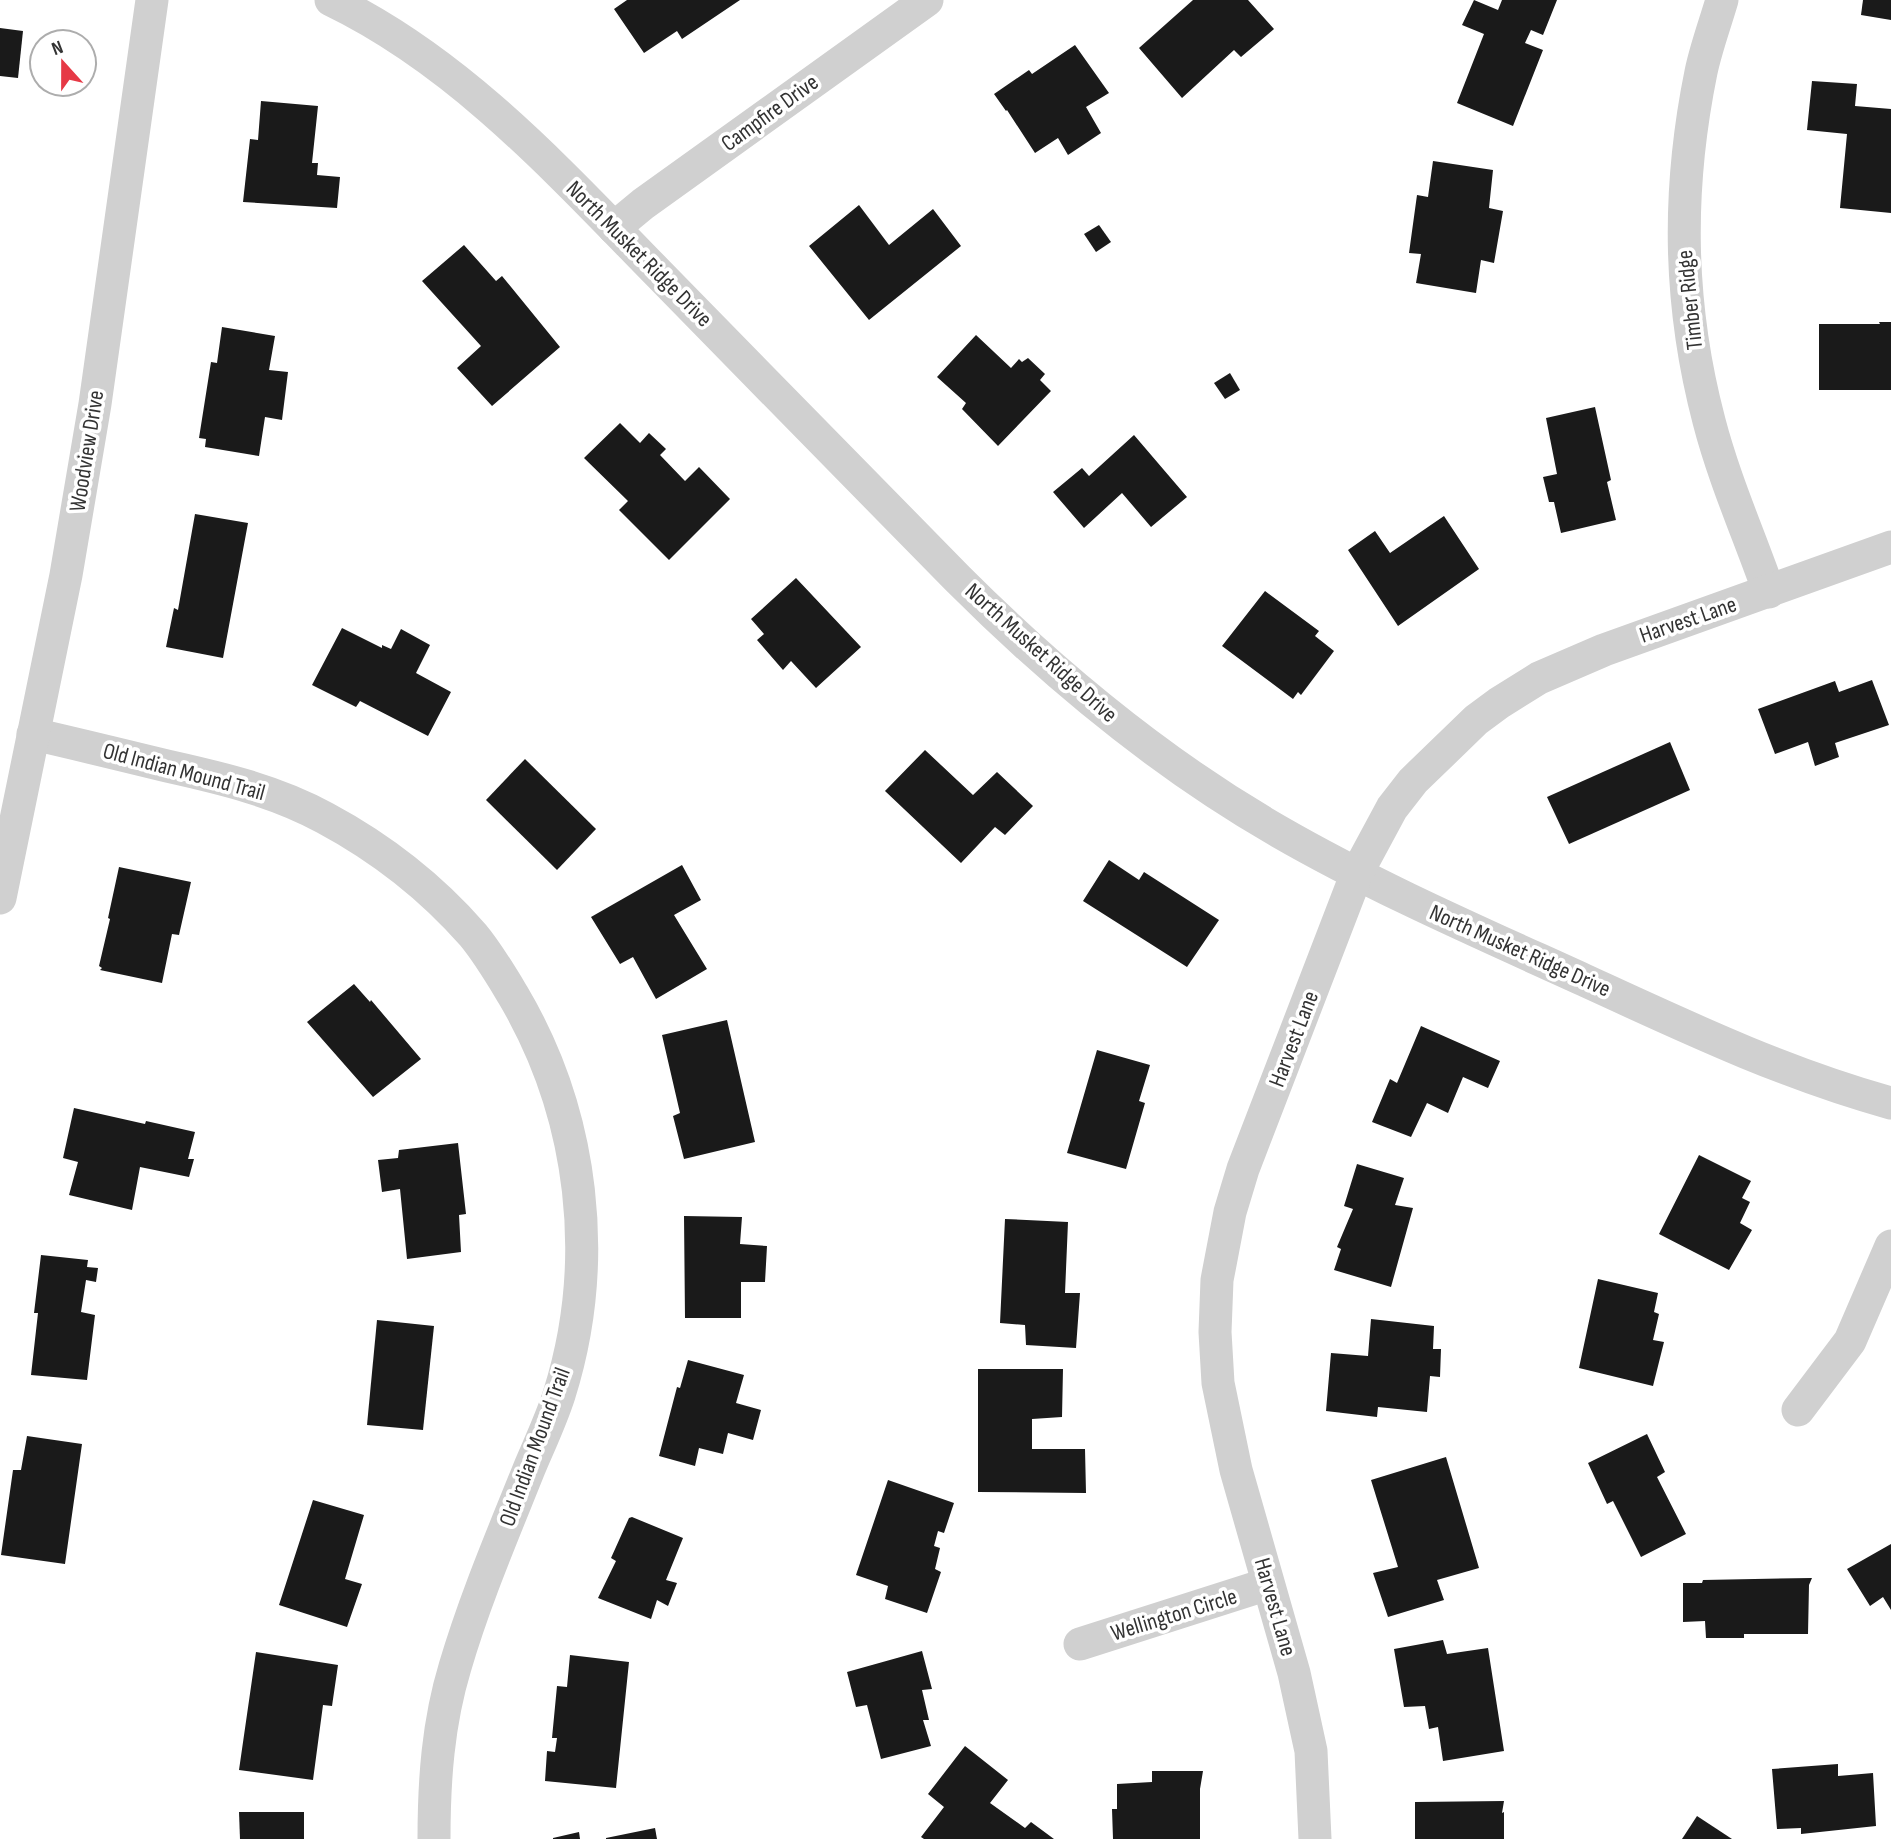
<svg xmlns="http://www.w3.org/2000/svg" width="1891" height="1839" viewBox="0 0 1891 1839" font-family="'Sofia Sans Condensed',sans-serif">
<rect width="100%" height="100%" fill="#fff"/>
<g fill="#1a1a1a">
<path d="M 627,0 L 740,0 L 682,39 L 677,31 L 644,53 L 614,9 Z"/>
<path d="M 1193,0 L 1248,0 L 1274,29 L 1241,57 L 1234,50 L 1182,98 L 1139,48 Z"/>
<path d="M 1474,0 L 1498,10 L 1502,0 L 1557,0 L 1543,35 L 1531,30 L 1525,43 L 1543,50 L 1513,126 L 1457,103 L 1484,34 L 1462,25 Z"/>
<path d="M 1863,0 L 1891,0 L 1891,20 L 1861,15 Z"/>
<path d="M 0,28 L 23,31 L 18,78 L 0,76 Z"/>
<path d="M 1075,45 L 1109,93 L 1086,107 L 1101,133 L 1068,155 L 1058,138 L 1035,153 L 1007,110 L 1006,111 L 994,94 L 1029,70 L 1032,74 Z"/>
<path d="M 1812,81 L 1857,84 L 1855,106 L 1891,109 L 1891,213 L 1840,208 L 1847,134 L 1807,130 Z"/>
<path d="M 261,101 L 318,106 L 312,163 L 318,163 L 317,175 L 340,177 L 337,208 L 243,202 L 250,139 L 258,140 Z"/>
<path d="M 1433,161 L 1493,170 L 1489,208 L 1503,211 L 1494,263 L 1481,260 L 1476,293 L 1416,283 L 1421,254 L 1409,253 L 1417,195 L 1428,197 Z"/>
<path d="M 859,205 L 889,245 L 933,209 L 961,246 L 869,320 L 809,246 Z"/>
<path d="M 1099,225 L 1111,242 L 1096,252 L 1084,234 Z"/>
<path d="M 464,245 L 496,281 L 502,276 L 560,347 L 492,406 L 457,368 L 481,346 L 422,281 Z"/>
<path d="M 1879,322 L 1891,322 L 1891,390 L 1819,390 L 1819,324 L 1880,324 Z"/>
<path d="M 222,327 L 275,336 L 269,370 L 288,372 L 282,420 L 265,417 L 259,456 L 205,447 L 206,439 L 199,438 L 211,362 L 217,363 Z"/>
<path d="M 976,335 L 1011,368 L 1019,359 L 1022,362 L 1028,358 L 1045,374 L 1040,380 L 1051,391 L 998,446 L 962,409 L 966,403 L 937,377 Z"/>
<path d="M 1230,373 L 1240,390 L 1225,399 L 1214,383 Z"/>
<path d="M 1595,407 L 1611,480 L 1607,482 L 1616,520 L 1561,533 L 1554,502 L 1549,502 L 1543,477 L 1557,474 L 1546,418 Z"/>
<path d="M 620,423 L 640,443 L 649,433 L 666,449 L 660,455 L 685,481 L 699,467 L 730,499 L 669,560 L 619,510 L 628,501 L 584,458 Z"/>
<path d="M 1134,435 L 1187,497 L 1151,527 L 1122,493 L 1084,528 L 1053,492 L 1082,468 L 1089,476 Z"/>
<path d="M 195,514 L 248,523 L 223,658 L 166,647 L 174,608 L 178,610 Z"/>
<path d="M 1444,516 L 1479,569 L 1398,626 L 1348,550 L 1375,531 L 1390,553 Z"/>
<path d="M 796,578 L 861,647 L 816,688 L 791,661 L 783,670 L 757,640 L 764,634 L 751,619 Z"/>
<path d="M 1265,591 L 1319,631 L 1315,636 L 1334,651 L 1301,695 L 1298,692 L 1293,699 L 1222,646 Z"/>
<path d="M 342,628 L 382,648 L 382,645 L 391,649 L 401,629 L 430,645 L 416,673 L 451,692 L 428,736 L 360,701 L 356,707 L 312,685 Z"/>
<path d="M 1872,680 L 1889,725 L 1835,743 L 1839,757 L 1815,766 L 1808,742 L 1775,754 L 1758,709 L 1835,681 L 1839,692 Z"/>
<path d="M 1670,742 L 1690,790 L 1569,844 L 1547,797 Z"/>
<path d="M 925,750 L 973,795 L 997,772 L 1033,806 L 1005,835 L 995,827 L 961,863 L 885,791 Z"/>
<path d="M 525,759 L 596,829 L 557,870 L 486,800 Z"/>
<path d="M 1109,860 L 1139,880 L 1144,872 L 1219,920 L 1187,967 L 1083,901 Z"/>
<path d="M 682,865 L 701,900 L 674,915 L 707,969 L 656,999 L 633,957 L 620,964 L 591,917 Z"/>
<path d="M 119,867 L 191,882 L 179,935 L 172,934 L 162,983 L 100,970 L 102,968 L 99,966 L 110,919 L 108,918 Z"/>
<path d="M 354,984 L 370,1002 L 371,1000 L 421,1059 L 373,1097 L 307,1022 Z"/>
<path d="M 727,1020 L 755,1142 L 684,1159 L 673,1116 L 680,1113 L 662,1035 Z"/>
<path d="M 1421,1026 L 1500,1061 L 1488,1088 L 1463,1077 L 1448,1113 L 1427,1103 L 1411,1137 L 1372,1122 L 1390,1079 L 1397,1083 Z"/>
<path d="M 1097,1050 L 1150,1065 L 1139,1101 L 1145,1103 L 1126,1169 L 1067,1153 Z"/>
<path d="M 74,1108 L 145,1124 L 146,1121 L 195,1132 L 188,1159 L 194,1159 L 189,1177 L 140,1167 L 132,1210 L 69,1195 L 78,1162 L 63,1158 Z"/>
<path d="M 458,1143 L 466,1214 L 459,1215 L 461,1252 L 407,1259 L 400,1189 L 382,1192 L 378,1160 L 398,1158 L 399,1150 Z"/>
<path d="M 1699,1155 L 1751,1181 L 1742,1198 L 1750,1202 L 1740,1223 L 1752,1230 L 1729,1270 L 1659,1234 Z"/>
<path d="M 1357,1164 L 1404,1178 L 1395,1205 L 1413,1208 L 1391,1287 L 1334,1270 L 1341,1249 L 1337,1247 L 1353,1209 L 1344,1206 Z"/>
<path d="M 684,1216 L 742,1217 L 740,1244 L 767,1246 L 765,1282 L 741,1282 L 741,1318 L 685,1318 Z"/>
<path d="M 1005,1219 L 1068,1222 L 1065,1293 L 1080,1293 L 1076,1348 L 1026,1345 L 1025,1325 L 1000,1323 Z"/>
<path d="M 41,1255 L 88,1260 L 87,1267 L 98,1268 L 96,1282 L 86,1280 L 81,1312 L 95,1315 L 87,1380 L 31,1375 L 38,1313 L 34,1313 Z"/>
<path d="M 1598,1279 L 1658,1293 L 1654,1312 L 1659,1314 L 1653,1340 L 1664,1342 L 1653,1386 L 1579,1368 Z"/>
<path d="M 1371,1319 L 1434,1326 L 1433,1349 L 1441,1349 L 1440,1377 L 1430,1376 L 1427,1412 L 1378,1407 L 1377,1417 L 1326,1411 L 1331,1353 L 1368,1356 Z"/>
<path d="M 377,1320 L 434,1326 L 423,1430 L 367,1425 Z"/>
<path d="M 688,1360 L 744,1375 L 736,1403 L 761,1410 L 753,1440 L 728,1433 L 723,1454 L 699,1448 L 695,1466 L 659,1456 L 677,1387 L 680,1388 Z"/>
<path d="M 978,1369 L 1063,1369 L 1062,1417 L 1032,1419 L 1032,1449 L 1085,1449 L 1086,1493 L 978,1492 Z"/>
<path d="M 1647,1434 L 1665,1472 L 1657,1477 L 1686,1534 L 1641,1557 L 1613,1501 L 1607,1504 L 1588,1463 Z"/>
<path d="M 27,1436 L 82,1444 L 65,1564 L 1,1555 L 13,1470 L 21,1470 Z"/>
<path d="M 1446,1457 L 1479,1568 L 1437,1580 L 1444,1600 L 1388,1617 L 1373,1573 L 1398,1567 L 1371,1480 Z"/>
<path d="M 888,1480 L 954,1503 L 944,1533 L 938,1531 L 934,1546 L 940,1548 L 935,1569 L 941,1572 L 927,1613 L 885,1599 L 888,1586 L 856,1575 Z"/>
<path d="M 313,1500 L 364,1515 L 345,1579 L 362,1584 L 347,1627 L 279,1605 Z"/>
<path d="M 632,1517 L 683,1538 L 666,1580 L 677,1583 L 668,1606 L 657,1600 L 651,1619 L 598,1598 L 616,1561 L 611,1558 L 629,1518 Z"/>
<path d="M 1891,1544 L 1891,1610 L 1883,1597 L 1870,1606 L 1847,1569 Z"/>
<path d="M 1812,1578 L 1809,1585 L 1808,1634 L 1744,1634 L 1744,1638 L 1706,1638 L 1705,1621 L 1683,1622 L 1683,1583 L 1702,1583 L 1703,1580 Z"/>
<path d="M 1443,1640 L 1447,1654 L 1488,1648 L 1504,1751 L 1443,1761 L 1438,1727 L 1429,1729 L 1425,1706 L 1404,1707 L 1394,1649 Z"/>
<path d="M 922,1651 L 932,1689 L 922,1690 L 929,1720 L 923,1720 L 931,1746 L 881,1759 L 867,1705 L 856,1707 L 847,1672 Z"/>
<path d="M 256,1652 L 338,1665 L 332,1706 L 323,1705 L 313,1780 L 239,1770 Z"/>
<path d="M 570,1655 L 629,1662 L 616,1788 L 545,1781 L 547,1751 L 555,1752 L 557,1738 L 552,1738 L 557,1686 L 567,1687 Z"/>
<path d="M 965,1746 L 1008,1780 L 990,1803 L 1025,1828 L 1031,1822 L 1054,1839 L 924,1839 L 921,1837 L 944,1807 L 928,1794 Z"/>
<path d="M 1838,1764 L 1838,1776 L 1873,1773 L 1876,1826 L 1801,1834 L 1801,1828 L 1777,1829 L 1772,1769 Z"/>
<path d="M 1152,1771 L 1203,1771 L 1200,1789 L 1200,1839 L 1113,1839 L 1112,1809 L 1117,1809 L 1117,1784 L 1152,1782 Z"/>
<path d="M 1504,1801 L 1502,1813 L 1504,1812 L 1504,1839 L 1415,1839 L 1415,1802 Z"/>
<path d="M 239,1812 L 304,1812 L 304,1839 L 240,1839 Z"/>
<path d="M 1697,1816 L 1732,1839 L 1682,1839 Z"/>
<path d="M 655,1828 L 657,1839 L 606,1839 L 606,1838 Z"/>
<path d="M 579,1832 L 580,1839 L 553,1839 L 553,1838 Z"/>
</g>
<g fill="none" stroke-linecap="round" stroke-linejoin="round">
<g stroke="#d0d0d0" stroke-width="33">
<path d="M 331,0 C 460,62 560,173 658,273 C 758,375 857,477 958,579 C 1054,675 1160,763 1278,831 C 1377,888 1481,933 1584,980 C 1684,1026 1785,1074 1891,1103"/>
<path d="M 1722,0 C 1715,24 1706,48 1701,72 C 1677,190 1678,303 1709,421 C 1724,479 1749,535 1769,592"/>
<path d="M 614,228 L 643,204 L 927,0"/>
<path d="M 33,734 C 77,744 122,755 167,766 C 221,778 276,791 325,818 C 381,848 431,887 473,935 C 488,953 501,975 513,995 C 584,1115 601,1262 559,1395 C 551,1420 539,1445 529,1469 C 503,1534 475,1599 455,1667 C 438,1723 434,1780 434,1839"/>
<path d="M 0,898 L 66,575 L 95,404 L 152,0"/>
<path d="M 1798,1410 L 1850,1341 L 1891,1246"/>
<path d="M 1080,1644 L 1268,1584"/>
<path d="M 1315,1839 L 1311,1751 L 1294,1673 L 1236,1470 L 1218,1383 L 1215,1332 L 1217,1280 L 1230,1212 L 1243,1169 L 1357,873 L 1392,808 L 1413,781 L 1476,720 L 1499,703 L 1539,678 L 1604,650 L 1891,547"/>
</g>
</g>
<g text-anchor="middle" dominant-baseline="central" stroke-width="7" stroke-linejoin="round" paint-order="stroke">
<g font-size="23" fill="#333" stroke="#fff">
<text transform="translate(770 113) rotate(-36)">Campfire Drive</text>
<text transform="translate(639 254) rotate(45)">North Musket Ridge Drive</text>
<text transform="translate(1690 300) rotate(-96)">Timber Ridge</text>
<text transform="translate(87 451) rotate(-81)">Woodview Drive</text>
<text transform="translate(1688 620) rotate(-19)">Harvest Lane</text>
<text transform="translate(1041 653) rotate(42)">North Musket Ridge Drive</text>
<text transform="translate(184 772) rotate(15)">Old Indian Mound Trail</text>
<text transform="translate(1520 951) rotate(24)">North Musket Ridge Drive</text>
<text transform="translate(1294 1039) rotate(-69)">Harvest Lane</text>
<text transform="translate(535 1447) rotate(-70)">Old Indian Mound Trail</text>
<text transform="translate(1275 1607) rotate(74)">Harvest Lane</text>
<text transform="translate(1174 1615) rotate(-17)">Wellington Circle</text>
</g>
</g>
<g transform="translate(63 63) rotate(339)"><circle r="33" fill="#ffffff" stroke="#adadad" stroke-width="2"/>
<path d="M0-5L12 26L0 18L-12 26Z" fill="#e63946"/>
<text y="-10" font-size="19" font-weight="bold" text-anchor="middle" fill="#333333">N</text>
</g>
</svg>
